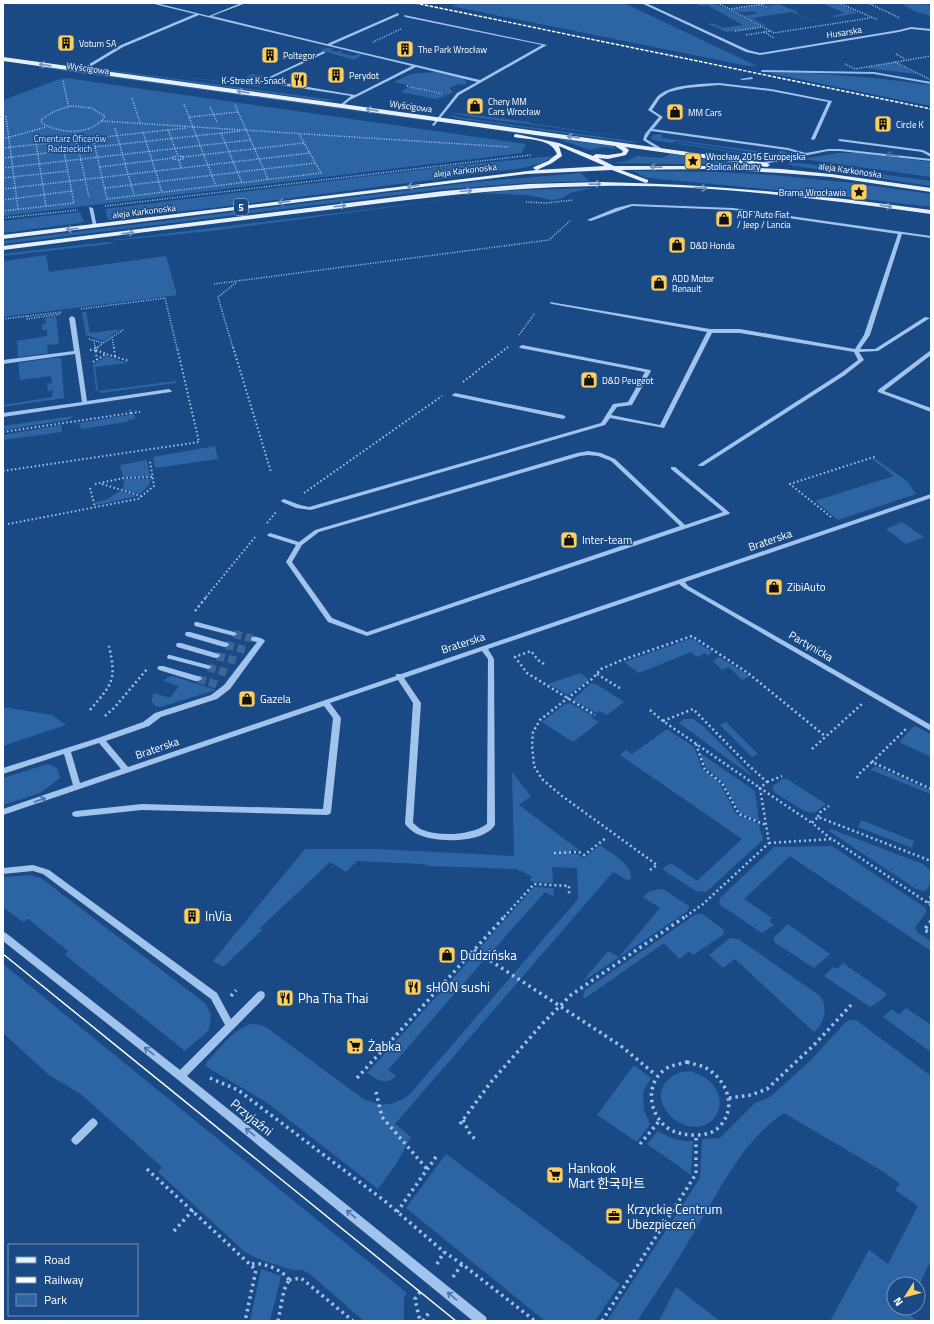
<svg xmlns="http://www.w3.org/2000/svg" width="934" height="1324" viewBox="0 0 934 1324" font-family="'Titillium Web','Noto Sans KR',sans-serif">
<rect width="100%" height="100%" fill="#1a4a86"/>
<g fill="#2d64a4">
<path d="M 460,3 L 624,3 L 757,66 L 748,66 L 451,6 Z"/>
<path d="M 715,3 L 761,27 L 727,32 L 708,24 L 712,23 L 723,28 L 743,25 L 707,5 L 701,6 L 696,4 Z"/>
<path d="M 822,3 L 838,3 L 858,13 L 835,17 L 832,16 L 844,13 Z"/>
<path d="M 900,3 L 923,3 L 931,6 L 931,16 L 914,11 Z"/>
<path d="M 779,4 L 798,12 L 796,13 L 808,19 L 814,20 L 809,20 L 792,12 L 752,18 L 767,26 L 764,26 L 744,16 L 758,13 C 749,9 744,16 731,9 L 760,5 L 767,9 L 769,8 L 765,6 Z"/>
<path d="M 326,48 L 335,48 L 330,50 L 337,52 L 343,50 L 340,53 L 353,56 L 359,54 L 362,55 L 354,60 L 320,50 Z"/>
<path d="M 894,62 L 916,74 L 865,68 Z"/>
<path d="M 39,66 L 428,120 L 429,121 L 37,67 Z"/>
<path d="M 95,68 L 334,100 L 326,101 L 96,69 Z"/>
<path d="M 435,72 L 464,79 L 467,83 L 464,85 L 458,84 L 449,88 L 453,92 L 448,95 L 394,82 L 411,74 Z"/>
<path d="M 797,72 L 874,78 L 931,85 L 931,106 L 769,73 Z"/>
<path d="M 251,74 L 265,76 L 259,79 L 262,83 L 259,87 L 299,92 L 169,75 L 237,83 Z"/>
<path d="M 66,78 L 526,144 L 522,153 L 3,216 L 3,100 L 57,80 Z"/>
<path d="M 409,87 L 412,87 L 447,96 L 435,99 L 401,92 Z"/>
<path d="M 449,112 L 530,122 L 529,123 L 638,139 L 466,116 Z"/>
<path d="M 450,115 L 465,118 L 638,142 L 633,143 L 461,119 L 453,117 Z"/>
<path d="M 456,125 L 606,145 L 613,146 L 616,149 L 604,147 L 590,150 L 558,139 Z"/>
<path d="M 662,134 L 662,138 L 778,154 L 780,150 L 786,152 L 788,155 L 784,157 L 676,141 L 672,143 L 652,140 L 651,138 L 653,135 Z"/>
<path d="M 679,143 L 778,158 L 772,158 L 678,144 Z"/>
<path d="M 838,153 L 861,153 L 931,162 L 931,177 L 802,159 Z"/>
<path d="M 670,154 L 746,165 L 747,165 L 613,163 L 627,161 L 637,156 L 663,158 Z"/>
<path d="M 554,156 L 542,163 L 523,168 L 236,205 L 108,220 L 105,209 L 451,166 Z"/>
<path d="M 789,163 L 809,164 L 931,181 L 931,186 L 790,165 L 788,164 Z"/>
<path d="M 633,171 L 716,172 L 773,175 L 852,183 L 931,194 L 931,207 L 831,195 L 657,179 L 644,177 Z"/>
<path d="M 581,173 L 589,181 L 524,183 L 436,190 L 3,244 L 3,241 L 474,182 Z"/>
<path d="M 592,188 L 570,193 L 563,198 L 552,200 L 526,195 L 480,193 L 519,190 Z"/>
<path d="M 453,199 L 211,231 L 120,240 L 113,240 Z"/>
<path d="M 80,212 L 83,220 L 87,220 L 80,223 L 3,233 L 3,221 Z"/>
<path d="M 107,242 L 117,243 L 3,256 L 3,254 Z"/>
<path d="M 46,255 L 49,272 L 166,256 L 177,295 L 3,317 L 3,261 Z"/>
<path d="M 82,312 L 86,312 L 90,333 L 121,329 L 103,341 L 86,335 Z"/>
<path d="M 56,316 L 59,344 L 47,345 L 48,353 L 18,357 L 17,341 L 47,336 L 47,330 L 42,330 L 42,324 L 46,323 L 45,318 Z"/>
<path d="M 106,356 L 127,363 L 95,367 L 98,391 L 175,381 L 176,383 L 101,393 L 96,390 L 93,365 Z"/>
<path d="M 53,358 L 61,358 L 64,398 L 3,407 L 3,405 L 52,397 L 53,390 L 48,391 L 47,384 L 52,383 L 51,376 L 20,380 L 18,363 Z"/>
<path d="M 134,414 L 135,419 L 128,420 L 127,422 L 81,429 L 80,424 L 67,425 Z"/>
<path d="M 73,416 L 70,419 L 66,420 L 3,430 L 3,426 Z"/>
<path d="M 61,425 L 62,432 L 3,440 L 3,435 Z"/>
<path d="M 215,446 L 218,459 L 155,468 L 153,457 Z"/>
<path d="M 874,458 L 907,481 L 916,494 L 838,520 L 815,501 L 894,476 L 872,459 Z"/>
<path d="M 147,460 L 150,476 L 123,477 L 120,465 Z"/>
<path d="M 124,479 L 151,479 L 149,485 L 140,494 L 122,489 L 124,485 Z"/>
<path d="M 120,491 L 137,496 L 97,505 L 96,502 L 106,500 Z"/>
<path d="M 902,522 L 924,537 L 906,544 L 886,529 Z"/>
<path d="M 690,639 L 693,639 L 712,652 L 708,656 L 705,653 L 697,657 L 691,652 L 639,673 L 624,662 Z"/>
<path d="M 719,657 L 750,676 L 742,680 L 729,667 L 722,670 L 713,661 Z"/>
<path d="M 580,673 L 587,678 L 588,681 L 568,695 L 548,684 Z"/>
<path d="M 173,676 L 216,690 L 160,707 C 152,706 150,700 154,693 L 170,698 L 179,686 L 163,681 L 168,677 Z"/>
<path d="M 591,683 L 596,684 L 624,702 L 607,715 L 600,711 L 597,713 L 573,700 Z"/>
<path d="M 570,703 L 593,716 L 592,718 L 599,722 L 573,742 L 542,722 L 565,704 Z"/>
<path d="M 3,707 L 52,715 L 66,725 L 3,746 Z"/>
<path d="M 684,719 L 693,719 L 702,725 L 751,774 L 750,775 L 679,723 Z"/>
<path d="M 726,722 L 758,754 L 752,757 L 720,725 Z"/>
<path d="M 916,726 L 931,735 L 931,757 L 899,742 L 913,727 Z"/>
<path d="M 667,729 L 694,747 L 702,769 L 719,782 L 736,814 L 759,824 L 763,840 L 706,892 L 696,891 L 662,869 L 671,863 L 697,881 L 742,839 L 620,755 L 626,750 L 632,754 Z"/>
<path d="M 700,753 L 755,791 L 759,821 L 740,813 L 723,782 L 707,769 Z"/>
<path d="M 48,764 L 57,768 L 60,778 L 40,793 L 3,805 L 3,778 Z"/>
<path d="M 875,766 L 931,791 L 931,794 L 871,770 Z"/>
<path d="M 512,772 L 531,796 L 519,805 L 579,850 L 569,851 L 569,854 L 577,854 L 584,858 L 600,845 C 611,854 631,862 631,878 L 629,881 L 613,872 L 395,1124 L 411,1137 L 395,1166 L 378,1189 L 266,1102 L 205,1066 L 207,1062 C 218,1050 236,1026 252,1024 C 257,1024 262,1026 267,1028 L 362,1098 C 381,1107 391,1107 409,1095 L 578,899 L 577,868 L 552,867 L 553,883 L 532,882 L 530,880 L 532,877 L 522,871 L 518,871 L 518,869 L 428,866 L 424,864 L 357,861 L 346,872 L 330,862 L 260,928 L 262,930 L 223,967 L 213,961 L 305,849 L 377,849 L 514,856 Z"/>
<path d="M 782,779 L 787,779 L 826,804 L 814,813 L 804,811 L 774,792 L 772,787 Z"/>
<path d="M 861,820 L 914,841 L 912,848 L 858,827 Z"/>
<path d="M 831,829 L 923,864 L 931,871 C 931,879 931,886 925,891 L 916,889 L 829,831 Z"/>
<path d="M 832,846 L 926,908 L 926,912 L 915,928 L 918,933 L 931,941 L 931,951 L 790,856 L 744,899 L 772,918 L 769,921 L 774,925 L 762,933 L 719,904 L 720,898 L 774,847 Z"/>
<path d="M 30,875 L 41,878 L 206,1004 L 211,1015 L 209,1030 L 185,1051 L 65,955 L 68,951 L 28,919 L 23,922 L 3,907 L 3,877 Z"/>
<path d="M 534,887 L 553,888 L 554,897 L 545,892 L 488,956 L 479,949 Z"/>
<path d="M 663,889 L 689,906 L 688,911 L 582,982 L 608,951 L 619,957 L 660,908 L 643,897 C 648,890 654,890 663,889 Z"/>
<path d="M 696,914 L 702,914 L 723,929 L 724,934 L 693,955 L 689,951 L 680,959 L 664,943 L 584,999 L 583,996 L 585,990 Z"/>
<path d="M 788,924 L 830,954 L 814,968 L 774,942 L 774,937 Z"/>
<path d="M 730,938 L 733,938 L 740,940 L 820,996 C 829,1007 824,1024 814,1032 L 735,959 L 723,968 L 709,955 Z"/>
<path d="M 475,954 L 484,960 L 388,1070 L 396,1076 C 386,1086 377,1080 367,1073 Z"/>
<path d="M 843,963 L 887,994 L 880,1001 L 870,1007 L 824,976 L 833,967 L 837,969 Z"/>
<path d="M 3,964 L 407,1293 L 404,1297 L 404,1321 L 364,1321 L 311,1275 L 303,1270 L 293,1270 L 261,1260 L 245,1252 L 158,1172 L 162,1167 L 82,1095 L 49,1075 L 3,1033 Z"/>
<path d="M 906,1008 L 931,1025 L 931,1052 L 883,1017 L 892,1009 L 899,1015 Z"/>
<path d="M 850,1020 L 856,1020 L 931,1076 L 931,1260 L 918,1287 L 918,1284 L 894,1284 L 894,1308 L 908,1308 L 906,1312 L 918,1321 L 830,1321 L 869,1250 L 888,1264 L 918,1206 L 895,1190 L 900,1184 L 879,1169 L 784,1113 C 742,1140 716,1197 690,1239 C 674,1267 655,1294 637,1321 L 607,1321 L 700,1178 L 702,1139 L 720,1138 L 755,1103 L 770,1097 L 808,1063 L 845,1023 Z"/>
<path d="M 634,1065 L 651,1078 L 643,1092 L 644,1110 L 650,1124 L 637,1142 L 597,1115 Z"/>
<path d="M 680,1072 C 684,1072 689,1071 692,1072 C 713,1077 729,1100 714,1118 C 689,1148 631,1094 680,1072 Z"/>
<path d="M 658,1131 C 669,1138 680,1142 693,1141 L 691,1175 L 647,1144 Z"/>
<path d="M 446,1154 L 620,1284 L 595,1321 L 545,1321 L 406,1208 Z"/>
<path d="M 261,1269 L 281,1276 L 270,1321 L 250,1321 Z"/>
<path d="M 676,1287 L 720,1321 L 659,1321 Z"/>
</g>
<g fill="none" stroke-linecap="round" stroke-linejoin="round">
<g fill="#94beee" fill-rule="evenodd">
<path d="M 762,70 L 874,72 L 931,82 L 931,84 L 874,74 L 761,72 Z"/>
<path d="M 752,77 L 753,79 L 742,80 L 740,79 Z"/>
</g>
<g stroke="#3c6598" stroke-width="8" stroke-dasharray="8 3.5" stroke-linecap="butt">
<path d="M 234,634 L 254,639"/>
<path d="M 226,645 L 246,650"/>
<path d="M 217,656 L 237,661"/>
<path d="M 208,667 L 228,673"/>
<path d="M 198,679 L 219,685"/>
</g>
<g stroke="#a1c3ec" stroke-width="1.5" stroke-dasharray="1 1.5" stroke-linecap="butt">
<path d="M 718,3 L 774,33 L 870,18"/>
<path d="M 839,3 L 878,20"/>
<path d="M 868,3 L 900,18"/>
<path d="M 761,5 L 768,8"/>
<path d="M 729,9 L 770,3"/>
<path d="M 735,31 L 762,27"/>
<path d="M 764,32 L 774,38"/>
<path d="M 746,35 L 771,31"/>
<path d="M 373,42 L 401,29"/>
<path d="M 896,54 L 905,59"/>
<path d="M 895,62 L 929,79"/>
<path d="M 845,64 L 855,69 L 931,56"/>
<path d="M 63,81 L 69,108"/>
<path d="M 407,86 L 443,94"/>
<path d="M 132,98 L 140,123"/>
<path d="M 184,104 L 216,186"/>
<path d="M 235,105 L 268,179"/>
<path d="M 73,106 L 91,108 L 105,116 C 93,136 59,134 42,123 L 41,120 C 51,112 61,108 73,106 Z"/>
<path d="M 210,107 L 217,122"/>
<path d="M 6,116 L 18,209"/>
<path d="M 189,117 L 238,112"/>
<path d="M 102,121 L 509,147"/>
<path d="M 115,128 L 134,195"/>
<path d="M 168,130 L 178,156"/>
<path d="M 143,132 L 162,192"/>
<path d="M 75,133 L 89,197"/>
<path d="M 221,133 L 242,183"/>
<path d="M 35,136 L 46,206"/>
<path d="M 93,138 L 107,199 L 321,173 L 299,134"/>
<path d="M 3,139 L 46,127"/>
<path d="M 95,147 L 240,131"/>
<path d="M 3,148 L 186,128"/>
<path d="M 182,156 L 183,159 L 174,160 L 173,157 Z"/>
<path d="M 183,157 L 304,143"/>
<path d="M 3,158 L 64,151"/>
<path d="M 179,160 L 181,168"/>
<path d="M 100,167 L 174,158"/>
<path d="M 3,168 L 250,140"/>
<path d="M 3,178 L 68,171"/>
<path d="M 105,188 L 315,163"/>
<path d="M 3,189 L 310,153"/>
<path d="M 3,200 L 72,191"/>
<path d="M 526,202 L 546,203 L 573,200"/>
<path d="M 105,206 L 531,155"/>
<path d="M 3,211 L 74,203 L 62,141"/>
<path d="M 3,218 L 78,210"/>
<path d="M 214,284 L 549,240 L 571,220"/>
<path d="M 81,309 L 165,298 L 177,348"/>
<path d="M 27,316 L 27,319 L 60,314"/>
<path d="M 3,319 L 62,312"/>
<path d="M 519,335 L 535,313"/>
<path d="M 112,337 L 114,348"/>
<path d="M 89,339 L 103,343 L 123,330"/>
<path d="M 94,340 L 95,348"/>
<path d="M 97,348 L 103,343"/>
<path d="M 233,348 L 218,297 L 237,282"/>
<path d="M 507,348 L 508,347"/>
</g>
<g stroke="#a1c3ec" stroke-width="2" stroke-dasharray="1.5 2.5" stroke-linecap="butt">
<path d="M 95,347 L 97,360"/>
<path d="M 114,347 L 115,357"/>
<path d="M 233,347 L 271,472"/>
<path d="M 90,350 L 95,350 L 98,347"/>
<path d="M 96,350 L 106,354"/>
<path d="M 93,362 L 106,354 L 129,361"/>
<path d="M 463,382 L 508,347"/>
<path d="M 131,413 L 140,412"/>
<path d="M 3,432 L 131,413 L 130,410"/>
<path d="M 3,471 L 199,442 L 177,347"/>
<path d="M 95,484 L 124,478 L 153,477"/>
<path d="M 102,484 L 141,496"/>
<path d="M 90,488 L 95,507"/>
<path d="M 304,493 L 442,396"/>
<path d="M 831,517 L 790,484 L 877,456"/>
<path d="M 267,523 L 277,511"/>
<path d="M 8,524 L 138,499 L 154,486 L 150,461"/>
<path d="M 206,597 L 256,536"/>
</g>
<g stroke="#a1c3ec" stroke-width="2.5" stroke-dasharray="2 3" stroke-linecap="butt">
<path d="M 195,611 L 207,596"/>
<path d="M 544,664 L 538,660 L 531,651 L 515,657 L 527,673 L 595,715"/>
<path d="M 597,674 L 621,689"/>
<path d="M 90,710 C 112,684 117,681 109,646"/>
<path d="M 650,710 L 663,721 L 760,788 L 769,843 L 703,904 L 685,917"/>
<path d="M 105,716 L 115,707 L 147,669"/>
<path d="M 663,721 L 693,709 L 746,763 L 767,782 L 760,788 L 812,823"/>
<path d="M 696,744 L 705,770 L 722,783 L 739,814 L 766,825"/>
<path d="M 812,749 L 862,704"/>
<path d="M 872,762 L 906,729"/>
<path d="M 857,778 L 859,774 L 872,762 L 931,789"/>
<path d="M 767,782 L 782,776"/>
<path d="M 818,817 L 819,813 L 829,806"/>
<path d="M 831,839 L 812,823 L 818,817 L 931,861"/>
<path d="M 769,843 L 832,839 L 931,905"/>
<path d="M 554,853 L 579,852 L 584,855 L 606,838"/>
<path d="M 650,870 L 657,865 L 562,796 L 542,779 L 534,766 L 532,745 L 533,732 L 540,720 L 592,679 L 601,669 L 622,660 L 692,636 L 748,673 L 825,736"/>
<path d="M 928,903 L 931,896"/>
<path d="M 504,917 L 534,884 L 569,886 L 569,896"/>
</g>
<g stroke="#a1c3ec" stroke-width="3.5" stroke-dasharray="2.5 4" stroke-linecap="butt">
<path d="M 931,921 L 924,930 L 931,933"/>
<path d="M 474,950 L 621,1046 L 656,1075"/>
<path d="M 231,996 L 236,990"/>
<path d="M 687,1062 C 693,1064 699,1065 704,1067 C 726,1078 738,1106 720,1126 C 714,1133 705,1135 696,1135 C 686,1135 678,1134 669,1129 C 648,1115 644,1082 667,1068 C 672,1065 681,1064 687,1062 Z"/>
<path d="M 210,1078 L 238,1090 L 386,1202 L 444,1252 L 462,1264 L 535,1321"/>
<path d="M 357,1078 L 505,916"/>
<path d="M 376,1092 L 382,1117 L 427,1169"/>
<path d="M 729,1098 L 751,1095 L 767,1089 L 814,1045 L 851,1005"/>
<path d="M 463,1120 L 470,1134 L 476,1140"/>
<path d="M 460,1124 L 491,1082 L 543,1023 L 571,995 L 686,916"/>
<path d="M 640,1144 L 660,1120"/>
<path d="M 147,1169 L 256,1270 L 245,1321"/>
<path d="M 397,1212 L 438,1154"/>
<path d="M 174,1231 L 193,1210"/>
<path d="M 252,1264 C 263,1262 283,1270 289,1280"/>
<path d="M 437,1264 L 444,1252"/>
<path d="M 453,1277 L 462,1264"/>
<path d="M 289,1280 L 301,1278 L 353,1321"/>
<path d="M 420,1292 L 415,1299 L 420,1321"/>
<path d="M 278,1321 L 284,1290 L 289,1280"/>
<path d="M 423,1321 L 430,1311"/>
<path d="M 602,1321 L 696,1174 L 696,1136"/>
</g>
<g fill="#a1c3ec" fill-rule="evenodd">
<path d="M 150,3 L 156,3 L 209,16 L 241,3 L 246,3 L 212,16 L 327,44 L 398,13 L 399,15 L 331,45 L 480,80 L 542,45 L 405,17 L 404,15 L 547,45 L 459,95 L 434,126 L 432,125 L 457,93 L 477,82 L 416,67 L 350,100 L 341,107 L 340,107 L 340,105 L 351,96 L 267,83 L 263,80 L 324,51 L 325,53 L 267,80 L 355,95 L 412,66 L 199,15 L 123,47 L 83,71 L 81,71 L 81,69 L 121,45 L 195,14 Z"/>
<path d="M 641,3 L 646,3 L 748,50 L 760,53 L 899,30 L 911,27 L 931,29 L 931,31 L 911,29 L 899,32 L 760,55 L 746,52 Z"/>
<path d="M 719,83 L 771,89 L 832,101 L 815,139 L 813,140 L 811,139 L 828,102 L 771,91 L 719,85 L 686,88 L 669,92 L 660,98 L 652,110 L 663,117 L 653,129 L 788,148 L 806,153 L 828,149 L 840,149 L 931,159 L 931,161 L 840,151 L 828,151 L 759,165 L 757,164 L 758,163 L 801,154 L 788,150 L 651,131 L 646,139 L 661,148 L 661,150 L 659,150 L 643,140 L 645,134 L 659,117 L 648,110 C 651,106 654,101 657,97 C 669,84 702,84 719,83 Z"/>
<path d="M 840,139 L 923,150 L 931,154 L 931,157 L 922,152 L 839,141 L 838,140 Z"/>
<path d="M 632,204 L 733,208 L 931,236 L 931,238 L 902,234 L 870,335 L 860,349 L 875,349 L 925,317 L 930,318 L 878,351 L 859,352 L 864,360 L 845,375 L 703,466 L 699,466 L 698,465 L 841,373 L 858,360 L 854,352 L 740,333 L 712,333 L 664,428 L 610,418 L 605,425 L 311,510 L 296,508 L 282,502 L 281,501 L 282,500 L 284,499 L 300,505 L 309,507 L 601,423 L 613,404 L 628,402 L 645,372 L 520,348 L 519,347 L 522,345 L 650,370 L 651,371 L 632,405 L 617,407 L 611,415 L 660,425 L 707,332 L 552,304 L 550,303 L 550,302 L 710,329 L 740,329 L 855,349 L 864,335 L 898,234 L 733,210 L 632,206 L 591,221 L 587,220 L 616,208 Z"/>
<path d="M 89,207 L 93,208 L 97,227 L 93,226 Z"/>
<path d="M 72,316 L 75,318 L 87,401 L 169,389 L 172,391 L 171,392 L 3,417 L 3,413 L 82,402 L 75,354 L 3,364 L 3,360 L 74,351 L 69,318 Z"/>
<path d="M 931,350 L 931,355 L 884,391 L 931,408 L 931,412 L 878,392 L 878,390 Z"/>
<path d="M 455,393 L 563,415 L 566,417 L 563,419 L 453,396 L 452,395 Z"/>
<path d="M 588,451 L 601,453 L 615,459 L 685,525 L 723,512 L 671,469 L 671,467 L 675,467 L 730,513 L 729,514 L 367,636 L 328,622 L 286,562 L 296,545 L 268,536 L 267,535 L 270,533 L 299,542 L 315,530 L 577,453 ZM 588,455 L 598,456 L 611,461 L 680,526 L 367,632 L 332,618 L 292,562 L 302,545 L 319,532 L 580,456 Z"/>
<path d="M 931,494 L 931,498 L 685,582 L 688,586 L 931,725 L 931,731 L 684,588 L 679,584 L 488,649 L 494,659 L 495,825 C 483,844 435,843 417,834 C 413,832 408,828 405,824 L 413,703 L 398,680 L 330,703 L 341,718 L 331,812 L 330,814 L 327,815 L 142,810 L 76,817 L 73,816 L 72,814 L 73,812 L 76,811 L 142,804 L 323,809 L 333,718 L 324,706 L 3,815 L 3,809 L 73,785 L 64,754 L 3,774 L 3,768 L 98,738 L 143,722 L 155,713 L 211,695 L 224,685 L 257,642 L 252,641 L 251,639 L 252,637 C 255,636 263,638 265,641 L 230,689 L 217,699 L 161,717 L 149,726 L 106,741 L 128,767 L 396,676 L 396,674 L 401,674 ZM 482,651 L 488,659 L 487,824 C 472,835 440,837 423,830 C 419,829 416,825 413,823 L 421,703 L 404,678 ZM 99,743 L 121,769 L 80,783 L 71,752 Z"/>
<path d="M 195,622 L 197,622 L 234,632 L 237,634 L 234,636 L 195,626 L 194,624 Z"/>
<path d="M 186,632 L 190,632 L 228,643 L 229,645 L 226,647 L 224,647 L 186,636 L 185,634 Z"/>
<path d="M 177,643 L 181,643 L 219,654 L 220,656 L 217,658 L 215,658 L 177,647 L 176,645 Z"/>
<path d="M 168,655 L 170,655 L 208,665 L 212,667 L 208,669 L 170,659 L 168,659 L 167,657 Z"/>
<path d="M 159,666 L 163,666 L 201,677 L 202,679 L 198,681 L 195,681 L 159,670 L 157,668 Z"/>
<path d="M 33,865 L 49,870 L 217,993 L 231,1019 L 258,992 L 261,991 L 264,992 L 265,995 L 264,998 L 187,1076 L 486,1317 L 487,1321 L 473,1321 L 177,1079 L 3,941 L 3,932 L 6,933 L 180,1070 L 225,1025 L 211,999 L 43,874 L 33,871 L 3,874 L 3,868 Z"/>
<path d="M 93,1118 L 96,1120 L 98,1123 L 96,1126 L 79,1143 L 76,1145 L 73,1143 L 71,1140 L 73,1137 L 90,1120 Z"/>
</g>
<g fill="#e6f0ff" fill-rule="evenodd">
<path d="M 3,57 L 767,163 L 770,165 L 767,167 L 625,147 L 629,150 L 626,155 L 608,159 L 598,158 L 614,166 L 708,166 L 781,169 L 831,174 L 931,188 L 931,192 L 831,177 L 781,173 L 708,169 L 621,170 L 648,180 L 648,182 L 646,183 L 612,170 L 526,174 L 3,239 L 3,235 L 536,170 L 533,168 L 534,167 L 548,161 L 557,154 C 551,138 529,140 514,137 L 514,135 L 516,134 L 559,143 L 593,156 L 596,154 L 608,155 L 622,153 L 623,151 L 615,146 L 3,61 ZM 559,146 L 605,166 L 537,170 L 552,163 L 562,156 Z"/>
<path d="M 601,182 C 712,184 821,195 931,210 L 931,214 C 822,199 710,184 600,186 C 502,187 406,200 310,212 C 208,224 105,237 3,250 L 3,246 L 444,191 L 529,184 Z"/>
</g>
<path stroke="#fff" stroke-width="1.5" d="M 3,954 L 456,1321"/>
<path stroke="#fff" stroke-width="1.5" stroke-dasharray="3.5 1.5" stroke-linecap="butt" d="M 415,3 L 931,109"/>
</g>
<defs><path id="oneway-shaft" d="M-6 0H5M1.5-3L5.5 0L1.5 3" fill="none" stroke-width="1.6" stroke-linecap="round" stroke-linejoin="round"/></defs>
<g stroke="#7695bc">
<use href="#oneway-shaft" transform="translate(45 65) rotate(-172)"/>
<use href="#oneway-shaft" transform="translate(243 92) rotate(-172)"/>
<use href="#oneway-shaft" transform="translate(372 110) rotate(-172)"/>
<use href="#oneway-shaft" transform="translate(573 137) rotate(-172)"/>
<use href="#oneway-shaft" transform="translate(656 167) rotate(-179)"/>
<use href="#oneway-shaft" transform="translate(595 184) rotate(-1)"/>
<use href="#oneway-shaft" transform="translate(413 186) rotate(173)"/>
<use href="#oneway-shaft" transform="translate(701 188) rotate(4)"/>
<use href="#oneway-shaft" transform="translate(466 191) rotate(-5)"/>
<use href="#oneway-shaft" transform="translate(284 202) rotate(173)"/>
<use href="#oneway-shaft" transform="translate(340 206) rotate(-7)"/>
<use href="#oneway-shaft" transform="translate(886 206) rotate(8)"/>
<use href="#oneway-shaft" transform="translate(72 229) rotate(173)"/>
<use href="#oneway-shaft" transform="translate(128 233) rotate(-7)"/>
</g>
<g stroke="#4974aa">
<use href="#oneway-shaft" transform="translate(892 155) rotate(-173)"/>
<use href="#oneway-shaft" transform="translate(40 800) rotate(-19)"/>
<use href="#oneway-shaft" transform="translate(149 1051) rotate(-142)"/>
<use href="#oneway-shaft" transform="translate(250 1132) rotate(-141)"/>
<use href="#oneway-shaft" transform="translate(351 1214) rotate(-141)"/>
<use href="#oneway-shaft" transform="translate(452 1296) rotate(-141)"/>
</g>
<defs>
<g id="building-square" transform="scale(0.9)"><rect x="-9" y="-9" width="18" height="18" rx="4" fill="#fecf5d" stroke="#1a4a86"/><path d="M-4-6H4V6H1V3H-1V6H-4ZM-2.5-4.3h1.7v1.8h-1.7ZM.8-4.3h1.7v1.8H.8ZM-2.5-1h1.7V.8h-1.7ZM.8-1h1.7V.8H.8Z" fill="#111"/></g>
<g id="restaurant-square" transform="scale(0.9)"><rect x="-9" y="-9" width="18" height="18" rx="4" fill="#fecf5d" stroke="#1a4a86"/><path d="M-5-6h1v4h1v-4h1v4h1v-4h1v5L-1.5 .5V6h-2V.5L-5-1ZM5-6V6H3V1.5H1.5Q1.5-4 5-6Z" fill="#111"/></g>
<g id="shop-square" transform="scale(0.9)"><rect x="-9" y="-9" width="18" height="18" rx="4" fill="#fecf5d" stroke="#1a4a86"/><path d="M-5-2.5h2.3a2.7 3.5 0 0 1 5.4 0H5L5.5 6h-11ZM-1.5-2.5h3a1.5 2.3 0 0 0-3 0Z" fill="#111"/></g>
<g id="sight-square" transform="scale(0.9)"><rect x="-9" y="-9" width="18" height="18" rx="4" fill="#fecf5d" stroke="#1a4a86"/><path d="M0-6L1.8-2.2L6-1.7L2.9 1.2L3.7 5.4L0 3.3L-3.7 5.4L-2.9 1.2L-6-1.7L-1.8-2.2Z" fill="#111"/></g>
<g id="supermarket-square" transform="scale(0.9)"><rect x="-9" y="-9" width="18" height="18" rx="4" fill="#fecf5d" stroke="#1a4a86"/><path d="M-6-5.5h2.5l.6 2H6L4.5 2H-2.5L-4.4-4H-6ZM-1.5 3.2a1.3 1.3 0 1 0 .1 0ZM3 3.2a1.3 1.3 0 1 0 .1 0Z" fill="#111"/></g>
<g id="office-square" transform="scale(0.9)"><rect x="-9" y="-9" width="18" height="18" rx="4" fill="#fecf5d" stroke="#1a4a86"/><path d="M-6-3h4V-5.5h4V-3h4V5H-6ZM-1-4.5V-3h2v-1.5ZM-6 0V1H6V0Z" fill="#111"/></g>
</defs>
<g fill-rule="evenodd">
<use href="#building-square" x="66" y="43"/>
<use href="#building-square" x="405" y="49"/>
<use href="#building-square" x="270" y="55"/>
<use href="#building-square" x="336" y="75"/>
<use href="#restaurant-square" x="299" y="80"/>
<use href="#shop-square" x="475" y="106"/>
<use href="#shop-square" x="675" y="112"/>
<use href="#building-square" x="883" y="124"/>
<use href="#sight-square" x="693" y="161"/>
<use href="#sight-square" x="859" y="192"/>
<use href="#shop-square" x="724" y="219"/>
<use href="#shop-square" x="677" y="245"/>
<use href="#shop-square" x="659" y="283"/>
<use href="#shop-square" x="589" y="380"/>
<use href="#shop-square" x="569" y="540"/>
<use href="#shop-square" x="774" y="587"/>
<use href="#shop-square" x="247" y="699"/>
<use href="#building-square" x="192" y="916"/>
<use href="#shop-square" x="447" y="955"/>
<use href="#restaurant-square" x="413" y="987"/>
<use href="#restaurant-square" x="285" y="998"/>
<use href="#supermarket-square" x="355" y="1046"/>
<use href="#supermarket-square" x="555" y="1175"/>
<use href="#office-square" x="614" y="1216"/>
</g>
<g text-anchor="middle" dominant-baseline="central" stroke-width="3" stroke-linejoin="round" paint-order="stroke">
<g font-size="9" fill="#fff" stroke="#1a4a86">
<text transform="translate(844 32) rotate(-9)">Husarska</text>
<text transform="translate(88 68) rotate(8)">Wyścigowa</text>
<text transform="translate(411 106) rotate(8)">Wyścigowa</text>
<text transform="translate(465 170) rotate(-7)">aleja Karkonoska</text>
<text transform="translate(850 170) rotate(8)">aleja Karkonoska</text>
<text transform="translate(144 211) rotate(-7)">aleja Karkonoska</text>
</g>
<g font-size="9" fill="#fff" stroke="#1a4a86" text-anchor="start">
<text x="79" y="43">Votum SA</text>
<text x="418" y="49">The Park Wrocław</text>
<text x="283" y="55">Poltegor</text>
<text x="349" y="75">Perydot</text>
<text x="286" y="80" text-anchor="end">K-Street K-Snack</text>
<text x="488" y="101">Chery MM<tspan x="488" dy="10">Cars Wrocław</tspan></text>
<text x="688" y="112">MM Cars</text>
<text x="896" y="124">Circle K</text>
<text x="706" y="156">Wrocław 2016 Europejska<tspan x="706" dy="10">Stolica Kultury</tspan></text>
<text x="846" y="192" text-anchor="end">Brama Wrocławia</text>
<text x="737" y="214">ADF Auto Fiat<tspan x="737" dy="10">/ Jeep / Lancia</tspan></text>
<text x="690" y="245">D&amp;D Honda</text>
<text x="672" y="278">ADD Motor<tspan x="672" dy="10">Renault</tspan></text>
<text x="602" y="380">D&amp;D Peugeot</text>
</g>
<g font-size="9" fill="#c6def9" stroke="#1a4a86">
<text x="70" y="138">Cmentarz Oficerów<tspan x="70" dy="10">Radzieckich</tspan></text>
</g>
<rect fill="#1a4a86" stroke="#bac9db" stroke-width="1" x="234" y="199" width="14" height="16" rx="3"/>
<g font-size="10" font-weight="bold" fill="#fff">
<text x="241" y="207">5</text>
</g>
<g font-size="11" fill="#fff" stroke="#1a4a86" text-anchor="start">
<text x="582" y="540">Inter-team</text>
<text x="787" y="587">ZibiAuto</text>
<text x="260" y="699">Gazela</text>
</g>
<g font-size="11" fill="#fff" stroke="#1a4a86">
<text transform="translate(770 540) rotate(-19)">Braterska</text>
<text transform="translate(463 643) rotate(-18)">Braterska</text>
<text transform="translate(811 646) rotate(30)">Partynicka</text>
<text transform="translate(157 748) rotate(-19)">Braterska</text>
</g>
<g font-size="13" fill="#fff" stroke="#1a4a86" text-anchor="start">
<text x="205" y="916">InVia</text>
<text x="460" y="955">Dudzińska</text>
<text x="426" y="987">sHON sushi</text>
<text x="298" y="998">Pha Tha Thai</text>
<text x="368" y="1046">Żabka</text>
<text x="568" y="1168">Hankook<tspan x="568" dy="15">Mart 한국마트</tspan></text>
<text x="627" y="1209">Krzyckie Centrum<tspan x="627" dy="15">Ubezpieczeń</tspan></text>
</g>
<g font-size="13" fill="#fff" stroke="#1a4a86">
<text transform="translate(252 1117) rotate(39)">Przyjaźni</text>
</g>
</g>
<rect width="934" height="1324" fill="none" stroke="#ffffff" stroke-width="8"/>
<rect x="8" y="1244" width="130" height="72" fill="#1a4a86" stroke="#7692b6"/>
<rect x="16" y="1257" width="20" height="6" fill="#e6f0ff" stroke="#7692b6"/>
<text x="44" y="1264" font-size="12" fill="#ffffff">Road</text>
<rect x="16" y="1277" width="20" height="6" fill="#ffffff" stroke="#7692b6"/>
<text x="44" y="1284" font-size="12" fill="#ffffff">Railway</text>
<rect x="16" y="1294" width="20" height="12" fill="#2d64a4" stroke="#7692b6"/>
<text x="44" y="1304" font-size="12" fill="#ffffff">Park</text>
<g transform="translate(906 1296) rotate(234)"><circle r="19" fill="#1a4a86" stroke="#7692b6"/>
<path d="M0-3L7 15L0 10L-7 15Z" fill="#fecf5d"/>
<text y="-6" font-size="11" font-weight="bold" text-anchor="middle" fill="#ffffff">N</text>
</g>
</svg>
